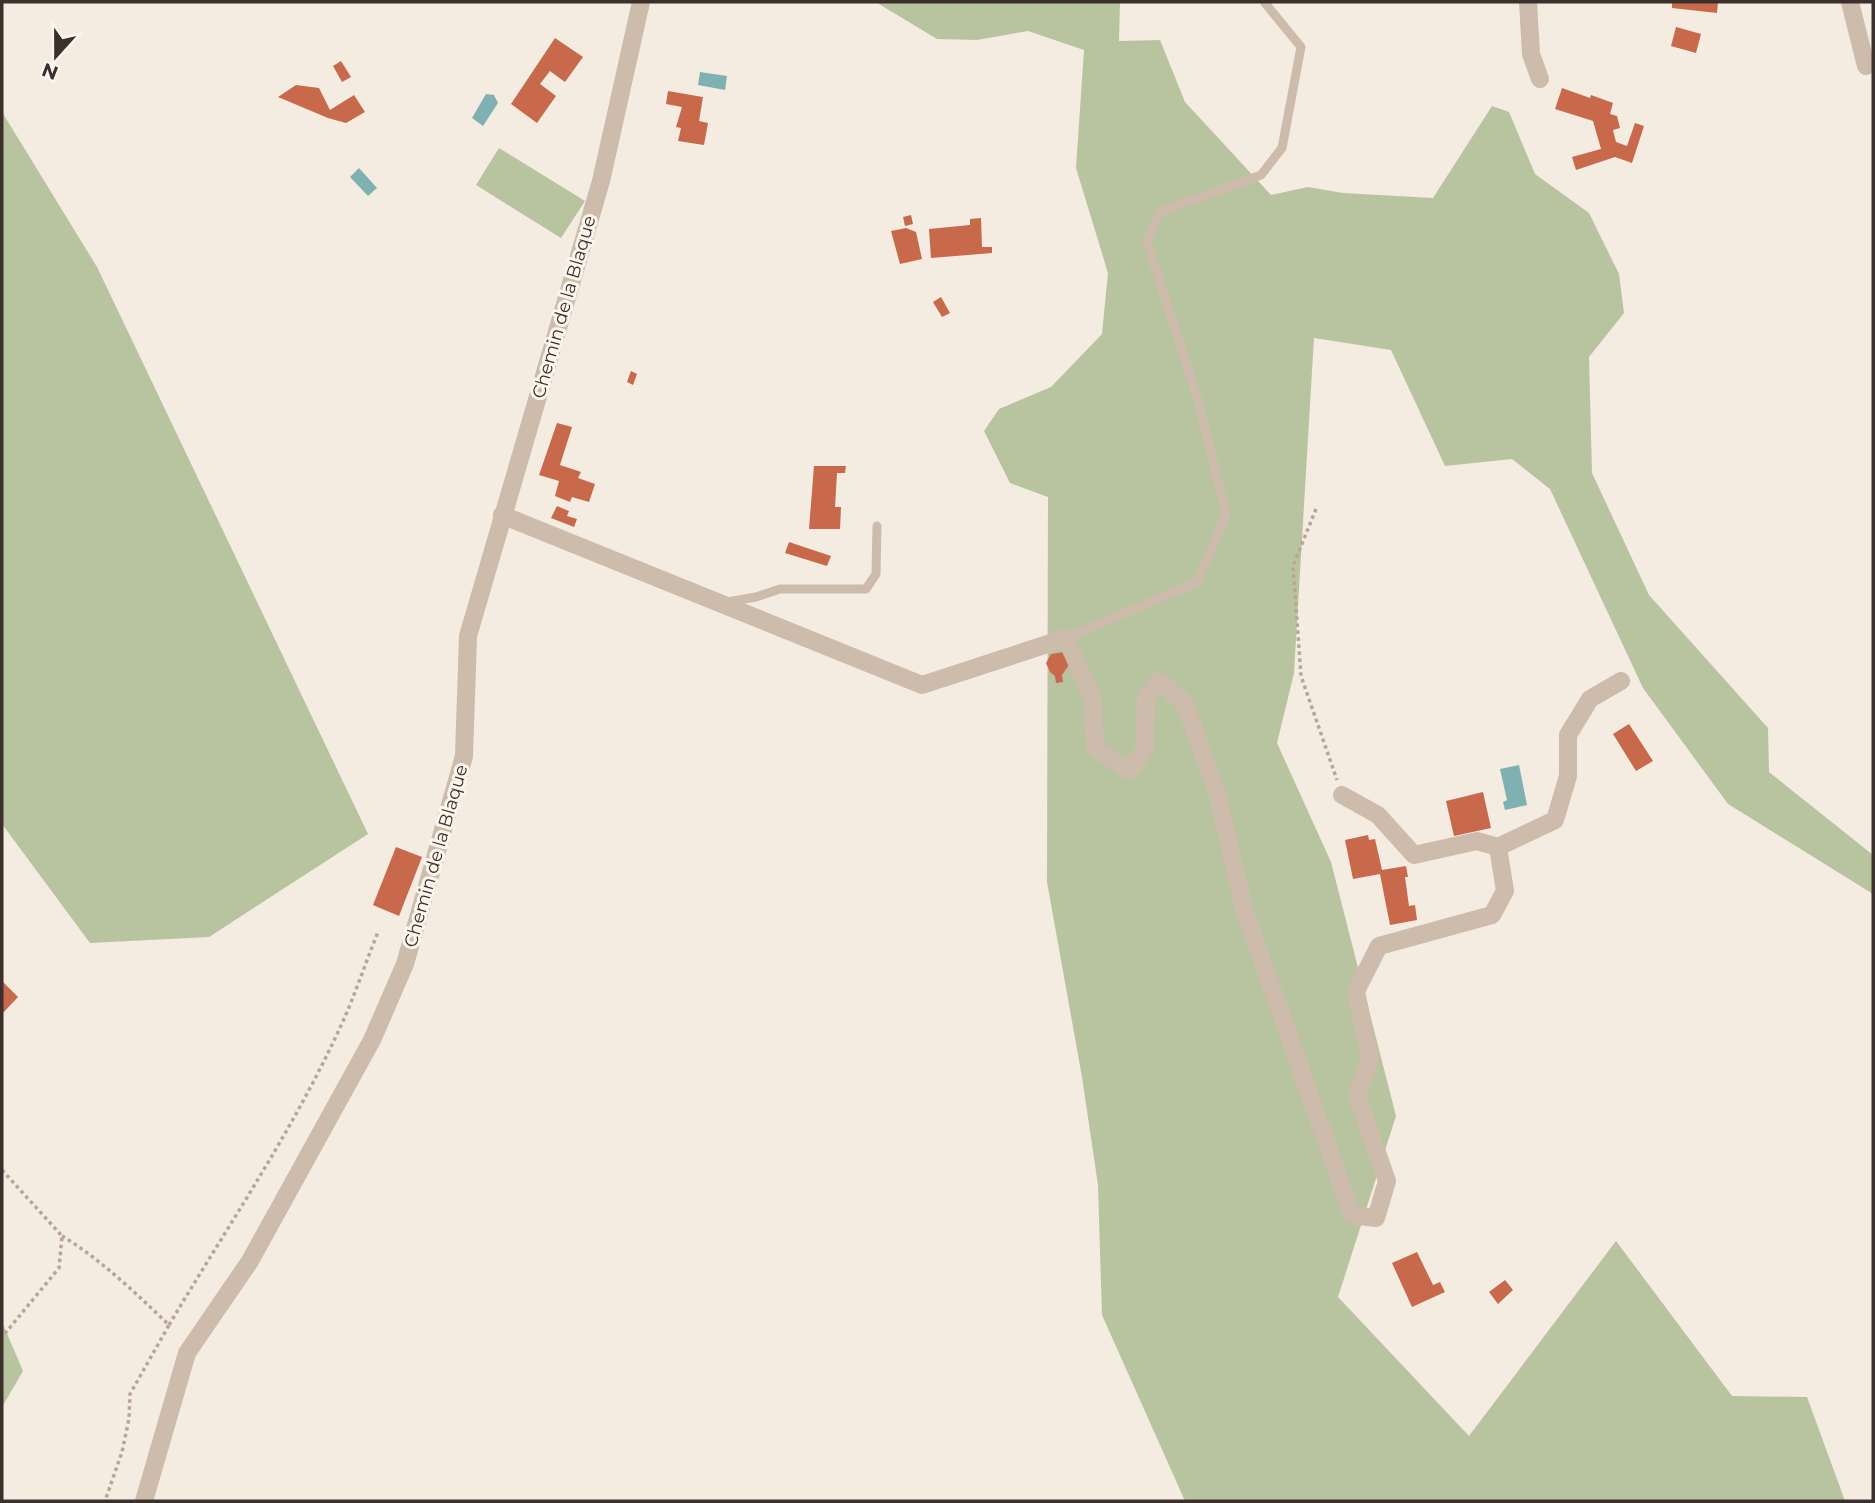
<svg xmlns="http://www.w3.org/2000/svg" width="1875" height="1503" viewBox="0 0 1875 1503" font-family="Montserrat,sans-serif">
<rect width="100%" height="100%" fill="#f4ebe1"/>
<g fill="#b8c4a0">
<path d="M 879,2 L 1120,2 L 1119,41 L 1160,40 L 1185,102 L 1271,195 L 1308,187 L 1343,193 L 1433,198 L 1492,106 L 1509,112 L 1535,174 L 1589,213 L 1619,274 L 1624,313 L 1589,357 L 1592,473 L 1649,595 L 1768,728 L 1769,772 L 1873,855 L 1873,894 L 1728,804 L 1643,688 L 1550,489 L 1512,459 L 1445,466 L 1391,350 L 1314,338 L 1294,673 L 1277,743 L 1331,862 L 1396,1116 L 1338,1297 L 1469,1436 L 1616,1241 L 1732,1396 L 1807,1397 L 1845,1501 L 1185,1501 L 1102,1315 L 1098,1185 L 1082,1077 L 1047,882 L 1048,497 L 1010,483 L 984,431 L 999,409 L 1051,387 L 1102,334 L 1108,273 L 1076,168 L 1084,50 L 1028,31 L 977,40 L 937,39 L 879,4 Z"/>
<path d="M 2,112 L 97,267 L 368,834 L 209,937 L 90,943 L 2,824 Z"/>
<path d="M 499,148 L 585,201 L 561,238 L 476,185 Z"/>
<path d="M 2,1322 L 23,1371 L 2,1407 Z"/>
</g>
<g fill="#7fb0b2">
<path d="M 700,72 L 727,76 L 725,90 L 698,85 Z"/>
<path d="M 486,94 L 494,95 L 498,103 L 483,126 L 472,118 Z"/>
<path d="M 359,168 L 377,188 L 368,196 L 350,177 Z"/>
<path d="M 1519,765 L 1527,805 L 1505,810 L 1503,802 L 1507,800 L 1500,769 Z"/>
</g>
<g fill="#c8694b">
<path d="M 1672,2 L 1718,2 L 1717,13 L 1672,8 Z"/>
<path d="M 1676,27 L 1701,34 L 1696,53 L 1671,46 Z"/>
<path d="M 555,38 L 583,57 L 565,82 L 550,71 L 540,84 L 556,96 L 537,123 L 511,104 Z"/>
<path d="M 341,61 L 351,77 L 342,82 L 333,66 Z"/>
<path d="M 296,85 L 319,88 L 330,110 L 354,95 L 365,112 L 346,123 L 328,118 L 278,97 Z"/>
<path d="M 1562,88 L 1590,98 L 1591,95 L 1613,103 L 1610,114 L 1617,116 L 1620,128 L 1613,130 L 1616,142 L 1627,146 L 1635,123 L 1644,126 L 1632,163 L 1615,157 L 1576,170 L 1572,157 L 1601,149 L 1593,121 L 1555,109 Z"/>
<path d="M 668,91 L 703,97 L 699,121 L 708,123 L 704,145 L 678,141 L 681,128 L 676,127 L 682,107 L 666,104 Z"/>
<path d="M 911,215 L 913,224 L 905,226 L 903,217 Z"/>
<path d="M 981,218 L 982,247 L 992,247 L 992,253 L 931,258 L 929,229 L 970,225 L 970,219 Z"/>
<path d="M 906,228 L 916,232 L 922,259 L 900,264 L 891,231 Z"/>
<path d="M 941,297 L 950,313 L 942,317 L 933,302 Z"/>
<path d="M 631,371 L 637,374 L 633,385 L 627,382 Z"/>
<path d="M 557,423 L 572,427 L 560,465 L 581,472 L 578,478 L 595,484 L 589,502 L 572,497 L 570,502 L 555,496 L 559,481 L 539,475 Z"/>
<path d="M 814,466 L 846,466 L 845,473 L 837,473 L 835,507 L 841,507 L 840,529 L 809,529 Z"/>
<path d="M 557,506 L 569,511 L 567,516 L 577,519 L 574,527 L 551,518 Z"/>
<path d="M 789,542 L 831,556 L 827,566 L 785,553 Z"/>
<path d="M 1064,652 L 1071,662 L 1062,675 L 1063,682 L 1056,683 L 1055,676 L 1050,672 L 1046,663 L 1051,654 Z"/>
<path d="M 1629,724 L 1653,761 L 1636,771 L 1613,734 Z"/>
<path d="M 1483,792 L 1491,828 L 1454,836 L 1446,801 Z"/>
<path d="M 1368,835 L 1369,840 L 1375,839 L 1382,870 L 1406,866 L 1408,877 L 1405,877 L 1409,906 L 1415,905 L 1417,920 L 1390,925 L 1380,874 L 1353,879 L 1345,840 Z"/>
<path d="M 396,847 L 422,857 L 399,916 L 373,905 Z"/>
<path d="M 2,981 L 18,997 L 2,1014 Z"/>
<path d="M 1417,1252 L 1433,1285 L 1440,1282 L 1445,1292 L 1412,1307 L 1392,1263 Z"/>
<path d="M 1505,1280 L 1513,1290 L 1498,1304 L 1489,1292 Z"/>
</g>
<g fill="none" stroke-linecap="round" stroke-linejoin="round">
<g stroke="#b9a596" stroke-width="3.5" stroke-dasharray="3.5 3.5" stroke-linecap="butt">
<path d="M 1316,509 L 1293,566 L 1301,676 L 1337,780"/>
<path d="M 2,1170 L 62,1236 L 59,1268 L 2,1337"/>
<path d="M 62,1236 C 98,1257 139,1296 169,1325 L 130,1394 L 129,1419 L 122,1452 L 105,1501"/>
<path d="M 169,1325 C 230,1222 299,1122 347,1012 C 358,986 367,959 378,932"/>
</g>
<g stroke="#cdbbac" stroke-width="9">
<path d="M 727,602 L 756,597 L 780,589 L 866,589 L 876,574 L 877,526"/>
<path d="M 1066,638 L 1198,582 L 1226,514 L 1198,400 L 1147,242 L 1159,212 L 1261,175 L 1282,148 L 1301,47 L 1265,3"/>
</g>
<g stroke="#cdbbac" stroke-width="18">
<path d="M 1528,2 L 1531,54 L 1540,79"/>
<path d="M 1850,2 L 1866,66"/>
<path d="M 502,515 L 922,685 L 1066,638 L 1092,697 L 1095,747 L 1129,771 L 1145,749 L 1146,697 L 1159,681 L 1185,704 L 1217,793 L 1244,909 L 1352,1215 L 1376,1218 L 1387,1181 L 1357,1095 L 1370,1060 L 1356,991 L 1379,946 L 1492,915 L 1505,891 L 1498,847 L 1477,841 L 1414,855 L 1378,815 L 1342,795"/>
<path d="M 1498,847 L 1555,820 L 1568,776 L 1568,735 L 1590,699 L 1621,681"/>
<path d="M 144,1501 L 187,1353 L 250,1261 L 372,1040 L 405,964 L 464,756 L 468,636 L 601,181 L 641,2"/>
</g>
</g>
<g text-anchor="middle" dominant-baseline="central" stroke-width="6" stroke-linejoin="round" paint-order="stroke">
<g font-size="18" fill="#3b302b" stroke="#fbf5ee">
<text transform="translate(564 307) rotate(-74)">Chemin de la Blaque</text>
<text transform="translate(436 856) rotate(-74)">Chemin de la Blaque</text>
</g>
</g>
<rect width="1875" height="1503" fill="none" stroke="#3b302b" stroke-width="7"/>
<g transform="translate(56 56) rotate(201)" stroke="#fbf5ee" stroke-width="5" paint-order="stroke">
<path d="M0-5L12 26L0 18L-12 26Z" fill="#3b302b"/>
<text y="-10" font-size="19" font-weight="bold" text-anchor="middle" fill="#3b302b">N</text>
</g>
</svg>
